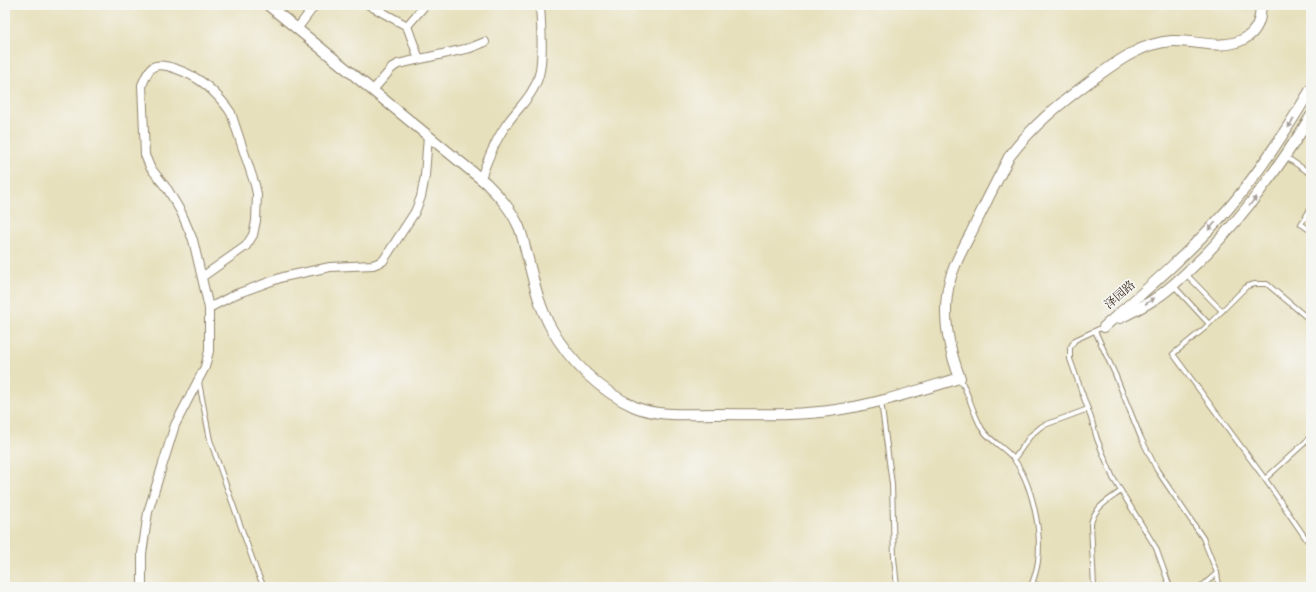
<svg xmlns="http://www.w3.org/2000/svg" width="1316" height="592" viewBox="0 0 1316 592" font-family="'IM FELL English','Noto Serif SC',serif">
<rect width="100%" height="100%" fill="#f6f6f2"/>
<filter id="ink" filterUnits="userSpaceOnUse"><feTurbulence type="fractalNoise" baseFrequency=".025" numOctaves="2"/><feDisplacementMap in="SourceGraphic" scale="8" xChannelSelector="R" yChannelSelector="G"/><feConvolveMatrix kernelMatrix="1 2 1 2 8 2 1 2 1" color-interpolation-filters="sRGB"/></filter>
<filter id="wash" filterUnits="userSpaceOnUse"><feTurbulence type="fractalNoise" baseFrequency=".012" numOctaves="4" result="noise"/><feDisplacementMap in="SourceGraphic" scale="16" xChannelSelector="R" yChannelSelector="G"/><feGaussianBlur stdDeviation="0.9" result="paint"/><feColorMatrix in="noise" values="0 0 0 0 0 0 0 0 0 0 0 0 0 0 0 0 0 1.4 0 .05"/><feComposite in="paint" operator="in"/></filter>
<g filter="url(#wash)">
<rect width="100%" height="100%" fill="#e7e0bc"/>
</g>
<g filter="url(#ink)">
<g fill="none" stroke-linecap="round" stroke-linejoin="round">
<g stroke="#91856d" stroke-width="6">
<g id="service">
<path d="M 1286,157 L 1311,174"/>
<path d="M 1311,208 L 1301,224 L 1311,231"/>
<path d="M 1186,274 L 1222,311"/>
<path d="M 1174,286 L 1209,324"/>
<path d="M 1311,321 L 1267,284 L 1255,284 L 1247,286 L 1205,328 L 1173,354 L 1265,479 L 1311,546"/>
<path d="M 1103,327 L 1075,340 L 1070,348 L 1070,359 L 1091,418 L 1097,439 L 1113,478 L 1156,548 L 1170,587"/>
<path d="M 1095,331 L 1115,374 L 1141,438 L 1157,470 L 1203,538 L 1217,573 L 1219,587"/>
<path d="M 960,378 C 969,395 973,413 982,429 C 990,441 1004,447 1013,458 C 1032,483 1042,530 1038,561 C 1037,570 1034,578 1031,587"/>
<path d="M 199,382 L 210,440 L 257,572 L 264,587"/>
<path d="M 881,401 L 892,484 L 894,558 L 897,587"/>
<path d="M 1014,459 L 1031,435 L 1042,426 L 1088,409"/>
<path d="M 1265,479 L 1311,437"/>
<path d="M 1032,583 L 1044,587"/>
<path d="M 1094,587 L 1091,524 C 1094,507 1109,500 1121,491"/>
<path d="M 1201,587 L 1217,573"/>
</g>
</g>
<g stroke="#91856d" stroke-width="10">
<g id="minor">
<path d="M 369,5 L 407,26 L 419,59"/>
<path d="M 407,26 L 425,5"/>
<path d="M 297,29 L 315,5"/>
<path d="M 373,90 L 392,68 L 398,64 L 470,48 L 485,42"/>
<path d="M 481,178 C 488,158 496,138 509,121 C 520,106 534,94 539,75 C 544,57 541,25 540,5"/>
<path d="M 209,308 L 236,294 L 283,277 L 330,267 L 373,265 L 383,261 L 415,212 L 421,197 L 425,176 L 428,135"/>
<path d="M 142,587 L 142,554 L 148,512 L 175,425 L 205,367 L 209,351 L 209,308 L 193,240 L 181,212 L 168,190 L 150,167 L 145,155 L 142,85 C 145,79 147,71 153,67 C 163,61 190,74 199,80 C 210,87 224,102 231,113 L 255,185 L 257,194 L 256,221 L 253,235 L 246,246 L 202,277"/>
</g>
</g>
<g stroke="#91856d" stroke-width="12">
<g id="tertiary">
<path d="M 268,5 L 486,183 C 499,196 511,209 519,227 C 523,237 525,248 528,259 C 534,283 539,306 551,328 C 570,362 600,391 635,407 C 659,417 690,414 717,414 C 756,414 796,416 836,410 C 878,404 919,390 960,378 C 948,347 941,313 950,280 C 954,264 963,248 971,233 C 983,208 996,182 1009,157 C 1033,125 1057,106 1089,82 C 1114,64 1140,43 1172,41 C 1197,40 1221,51 1244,39 C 1257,32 1262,18 1260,5"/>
<path d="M 1120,318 C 1130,313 1140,308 1150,302 C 1169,291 1185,274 1201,259 C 1244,216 1279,168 1311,116"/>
<path d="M 1104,327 C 1147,289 1190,252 1228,209 C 1260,172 1286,131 1311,89"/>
</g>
</g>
<use href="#service" stroke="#fff" stroke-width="4"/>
<use href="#minor" stroke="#fff" stroke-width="8"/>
<use href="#tertiary" stroke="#fff" stroke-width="10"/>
</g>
<defs><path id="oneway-solid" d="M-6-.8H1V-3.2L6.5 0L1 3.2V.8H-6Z"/></defs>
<g fill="#a79f9a">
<use href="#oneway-solid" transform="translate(1291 123) rotate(121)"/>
<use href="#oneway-solid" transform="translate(1253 201) rotate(-51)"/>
<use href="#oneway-solid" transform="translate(1212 226) rotate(133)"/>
<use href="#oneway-solid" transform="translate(1150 301) rotate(-33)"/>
</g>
</g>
<g text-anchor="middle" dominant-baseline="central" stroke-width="3.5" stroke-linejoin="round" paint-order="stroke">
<g font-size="12" fill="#3b2a1e" stroke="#f6f6f2">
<text transform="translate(1120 295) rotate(-41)">泽园路</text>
</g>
</g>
<rect width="1316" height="592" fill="none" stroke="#f6f6f2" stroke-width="20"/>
</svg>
